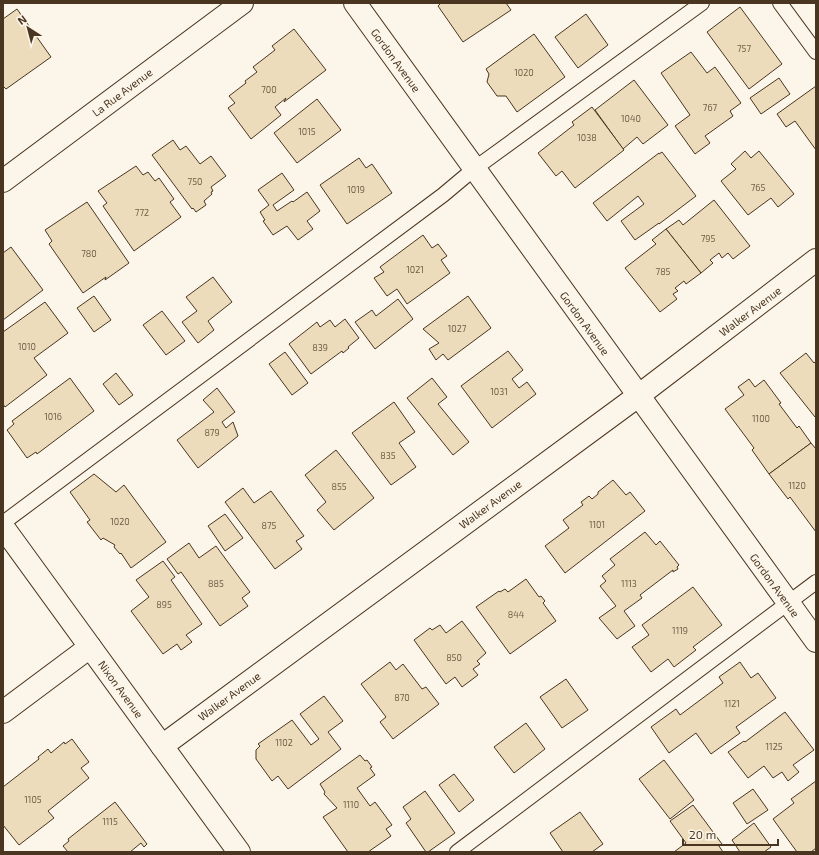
<svg xmlns="http://www.w3.org/2000/svg" width="819" height="855" viewBox="0 0 819 855" font-family="'Exo 2',sans-serif">
<rect width="100%" height="100%" fill="#fbf6e9"/>
<g fill="#ecdcbc" stroke="#4a3520">
<path d="M 441,3 L 506,3 L 511,10 L 463,42 L 438,6 Z"/>
<path d="M 740,7 L 782,64 L 749,89 L 707,32 Z"/>
<path d="M 17,9 L 51,57 L 6,89 L 3,86 L 3,19 Z"/>
<path d="M 586,14 L 608,45 L 578,68 L 555,37 Z"/>
<path d="M 294,29 L 326,70 L 284,102 L 286,98 L 275,107 L 281,115 L 251,139 L 228,108 L 235,103 L 229,96 L 246,83 L 245,81 L 257,72 L 253,67 L 275,50 L 272,46 Z"/>
<path d="M 534,34 L 565,77 L 517,112 L 506,96 L 497,96 L 487,82 L 489,74 L 486,69 Z"/>
<path d="M 691,52 L 707,73 L 715,67 L 741,103 L 730,111 L 733,116 L 705,136 L 710,143 L 695,154 L 675,126 L 690,115 L 661,73 Z"/>
<path d="M 779,78 L 790,94 L 761,114 L 750,98 Z"/>
<path d="M 634,80 L 668,125 L 643,144 L 637,137 L 623,149 L 595,110 Z"/>
<path d="M 816,86 L 816,150 L 795,121 L 786,127 L 777,114 Z"/>
<path d="M 317,99 L 341,130 L 297,163 L 274,133 Z"/>
<path d="M 592,107 L 624,150 L 575,188 L 562,171 L 556,176 L 538,153 L 574,125 L 572,122 Z"/>
<path d="M 173,140 L 180,150 L 186,146 L 200,164 L 211,156 L 226,176 L 211,187 L 213,191 L 211,192 L 212,194 L 204,201 L 206,205 L 196,212 L 193,208 L 192,209 L 152,155 Z"/>
<path d="M 745,151 L 751,158 L 759,151 L 794,194 L 778,207 L 771,198 L 748,215 L 721,181 L 736,169 L 731,164 Z"/>
<path d="M 662,152 L 696,196 L 659,224 L 659,223 L 635,240 L 621,221 L 644,204 L 638,196 L 607,221 L 593,203 L 659,153 L 659,154 Z"/>
<path d="M 359,158 L 366,168 L 372,164 L 392,193 L 347,224 L 320,185 Z"/>
<path d="M 136,166 L 143,175 L 148,172 L 155,181 L 159,178 L 174,199 L 170,202 L 181,217 L 134,251 L 103,206 L 107,203 L 98,191 Z"/>
<path d="M 282,173 L 294,190 L 273,205 L 277,211 L 292,201 L 293,202 L 307,192 L 320,211 L 307,221 L 313,229 L 298,240 L 287,226 L 273,235 L 263,221 L 265,220 L 260,212 L 269,205 L 258,190 Z"/>
<path d="M 714,200 L 750,246 L 733,259 L 728,253 L 722,258 L 719,253 L 710,260 L 713,263 L 701,273 L 666,229 L 679,220 L 683,225 Z"/>
<path d="M 87,202 L 129,263 L 105,280 L 106,277 L 83,293 L 49,244 L 52,241 L 45,230 Z"/>
<path d="M 666,229 L 701,273 L 686,284 L 684,281 L 675,288 L 678,291 L 673,294 L 677,299 L 660,312 L 625,268 L 656,244 L 652,240 Z"/>
<path d="M 423,235 L 432,248 L 438,244 L 447,256 L 441,260 L 450,273 L 407,304 L 397,289 L 387,296 L 374,278 L 384,272 L 380,267 Z"/>
<path d="M 11,247 L 43,290 L 3,320 L 3,253 Z"/>
<path d="M 213,277 L 232,302 L 208,321 L 214,330 L 198,343 L 182,322 L 197,311 L 186,297 Z"/>
<path d="M 94,296 L 111,320 L 94,332 L 77,308 Z"/>
<path d="M 468,296 L 491,328 L 448,360 L 443,354 L 436,360 L 429,349 L 439,343 L 423,329 Z"/>
<path d="M 398,299 L 413,319 L 375,349 L 355,322 L 372,310 L 376,316 Z"/>
<path d="M 45,302 L 68,333 L 34,358 L 47,375 L 5,407 L 3,404 L 3,332 Z"/>
<path d="M 162,311 L 185,341 L 166,355 L 143,325 Z"/>
<path d="M 345,319 L 359,338 L 348,347 L 349,348 L 343,353 L 342,351 L 311,374 L 289,344 L 317,322 L 320,327 L 330,320 L 335,327 Z"/>
<path d="M 508,351 L 523,370 L 512,379 L 519,388 L 527,382 L 536,394 L 492,428 L 461,386 Z"/>
<path d="M 285,352 L 308,383 L 292,395 L 269,364 Z"/>
<path d="M 806,353 L 814,363 L 816,361 L 816,416 L 815,417 L 780,373 Z"/>
<path d="M 116,373 L 133,395 L 119,405 L 103,384 Z"/>
<path d="M 70,378 L 94,411 L 37,454 L 36,452 L 27,458 L 7,430 L 14,424 L 12,421 Z"/>
<path d="M 432,378 L 447,397 L 438,404 L 469,442 L 453,455 L 407,398 Z"/>
<path d="M 749,379 L 755,387 L 764,380 L 781,403 L 779,404 L 797,428 L 799,426 L 811,443 L 769,474 L 752,450 L 754,448 L 725,409 L 744,395 L 738,387 Z"/>
<path d="M 217,388 L 235,412 L 222,422 L 226,428 L 233,422 L 238,436 L 198,468 L 177,440 L 214,412 L 203,400 Z"/>
<path d="M 394,402 L 415,432 L 399,443 L 416,467 L 391,485 L 352,433 Z"/>
<path d="M 811,443 L 816,449 L 816,532 L 790,497 L 788,499 L 769,474 Z"/>
<path d="M 336,450 L 374,498 L 334,530 L 317,510 L 326,502 L 305,475 Z"/>
<path d="M 94,474 L 116,492 L 124,485 L 166,542 L 131,568 L 121,553 L 120,554 L 114,547 L 115,545 L 103,538 L 101,540 L 87,522 L 90,520 L 70,492 Z"/>
<path d="M 613,480 L 626,495 L 630,492 L 645,511 L 565,573 L 545,546 L 569,528 L 563,520 L 583,505 L 581,502 L 589,496 L 592,499 L 598,494 L 598,492 Z"/>
<path d="M 243,488 L 254,503 L 271,491 L 304,536 L 296,541 L 302,549 L 275,569 L 225,502 Z"/>
<path d="M 225,514 L 243,538 L 225,551 L 208,526 Z"/>
<path d="M 645,532 L 656,545 L 660,541 L 679,565 L 677,567 L 678,569 L 673,572 L 673,570 L 640,595 L 642,598 L 624,611 L 635,626 L 617,639 L 599,618 L 616,606 L 600,586 L 606,581 L 602,576 L 615,565 L 610,559 Z"/>
<path d="M 189,543 L 199,558 L 216,546 L 250,592 L 242,598 L 248,606 L 220,626 L 181,572 L 178,574 L 167,559 Z"/>
<path d="M 163,561 L 175,577 L 171,580 L 202,624 L 186,635 L 192,642 L 181,650 L 177,644 L 163,654 L 131,611 L 149,597 L 136,580 Z"/>
<path d="M 526,579 L 539,597 L 541,596 L 545,601 L 543,603 L 556,621 L 510,654 L 476,607 L 499,591 L 500,592 L 505,589 L 508,592 Z"/>
<path d="M 693,587 L 722,625 L 693,647 L 696,650 L 674,667 L 668,659 L 651,672 L 632,647 L 649,635 L 642,625 Z"/>
<path d="M 462,621 L 486,653 L 477,661 L 480,664 L 473,669 L 478,675 L 462,687 L 455,677 L 446,684 L 414,640 L 430,628 L 432,630 L 440,625 L 446,633 Z"/>
<path d="M 390,662 L 396,670 L 403,664 L 422,689 L 426,687 L 439,704 L 393,739 L 380,722 L 386,717 L 361,684 Z"/>
<path d="M 740,662 L 751,678 L 758,673 L 776,698 L 736,727 L 740,733 L 711,754 L 696,733 L 669,753 L 651,727 L 676,709 L 680,715 L 723,683 L 719,677 Z"/>
<path d="M 566,679 L 588,710 L 562,728 L 540,697 Z"/>
<path d="M 324,696 L 343,721 L 328,732 L 341,749 L 288,789 L 278,776 L 272,781 L 256,759 L 256,750 L 260,746 L 258,744 L 292,720 L 311,745 L 319,739 L 300,714 Z"/>
<path d="M 785,712 L 814,750 L 793,765 L 799,772 L 788,781 L 782,772 L 773,778 L 764,766 L 748,778 L 728,752 L 744,741 L 745,742 Z"/>
<path d="M 526,723 L 545,749 L 514,773 L 494,747 Z"/>
<path d="M 72,739 L 89,762 L 81,768 L 89,778 L 48,811 L 54,818 L 19,845 L 3,825 L 3,787 L 39,759 L 38,757 L 48,749 L 51,753 L 64,742 L 65,744 Z"/>
<path d="M 360,755 L 365,761 L 367,760 L 372,767 L 370,768 L 375,775 L 357,788 L 370,806 L 375,802 L 392,825 L 386,829 L 391,836 L 368,852 L 348,852 L 323,817 L 337,808 L 324,794 L 325,792 L 320,784 Z"/>
<path d="M 664,760 L 694,800 L 670,819 L 639,779 Z"/>
<path d="M 454,774 L 474,800 L 459,812 L 439,785 Z"/>
<path d="M 816,781 L 816,848 L 811,852 L 797,852 L 773,819 L 794,803 L 791,799 Z"/>
<path d="M 753,789 L 768,810 L 747,824 L 733,803 Z"/>
<path d="M 425,791 L 455,833 L 428,852 L 426,852 L 406,823 L 411,819 L 403,807 Z"/>
<path d="M 115,802 L 147,844 L 144,847 L 141,843 L 130,852 L 68,852 L 63,846 L 69,841 L 68,839 Z"/>
<path d="M 693,805 L 722,844 L 719,846 L 723,852 L 674,852 L 686,843 L 670,821 Z"/>
<path d="M 580,812 L 603,844 L 592,852 L 563,852 L 550,833 Z"/>
<path d="M 754,823 L 771,847 L 764,852 L 740,852 L 732,840 Z"/>
</g>
<g fill="none" stroke-linecap="round" stroke-linejoin="round">
<g stroke="#4a3520" stroke-width="16">
<g id="lane">
<path d="M 780,3 L 816,52"/>
<path d="M 3,523 L 443,195 L 474,169 L 702,3"/>
<path d="M 457,852 L 816,582"/>
</g>
</g>
<g stroke="#4a3520" stroke-width="24">
<g id="street">
<path d="M 355,3 L 816,641"/>
<path d="M 3,181 L 242,3"/>
<path d="M 3,527 L 239,852"/>
<path d="M 3,712 L 90,647"/>
<path d="M 162,746 L 638,396 L 816,260"/>
</g>
</g>
<use href="#lane" stroke="#fbf6e9" stroke-width="14"/>
<use href="#street" stroke="#fbf6e9" stroke-width="22"/>
</g>
<g text-anchor="middle" dominant-baseline="central" stroke-width="3" stroke-linejoin="round" paint-order="stroke">
<g font-size="9" fill="#725f47">
<text x="744" y="48">757</text>
<text x="524" y="72">1020</text>
<text x="269" y="89">700</text>
<text x="710" y="107">767</text>
<text x="631" y="118">1040</text>
<text x="307" y="131">1015</text>
<text x="587" y="137">1038</text>
<text x="195" y="181">750</text>
<text x="758" y="187">765</text>
<text x="356" y="189">1019</text>
<text x="142" y="212">772</text>
<text x="708" y="238">795</text>
<text x="89" y="253">780</text>
<text x="415" y="269">1021</text>
<text x="663" y="271">785</text>
<text x="457" y="328">1027</text>
<text x="27" y="346">1010</text>
<text x="320" y="347">839</text>
<text x="499" y="391">1031</text>
<text x="53" y="416">1016</text>
<text x="761" y="418">1100</text>
<text x="212" y="432">879</text>
<text x="388" y="455">835</text>
<text x="797" y="485">1120</text>
<text x="339" y="486">855</text>
<text x="120" y="521">1020</text>
<text x="597" y="524">1101</text>
<text x="269" y="525">875</text>
<text x="216" y="583">885</text>
<text x="629" y="583">1113</text>
<text x="164" y="604">895</text>
<text x="516" y="614">844</text>
<text x="680" y="630">1119</text>
<text x="454" y="657">850</text>
<text x="402" y="697">870</text>
<text x="732" y="703">1121</text>
<text x="284" y="742">1102</text>
<text x="774" y="746">1125</text>
<text x="33" y="799">1105</text>
<text x="351" y="804">1110</text>
<text x="110" y="821">1115</text>
</g>
<g font-size="11" fill="#4a3520" stroke="#fbf6e9">
<text transform="translate(396 60) rotate(54)">Gordon Avenue</text>
<text transform="translate(122 92) rotate(-37)">La Rue Avenue</text>
<text transform="translate(750 311) rotate(-37)">Walker Avenue</text>
<text transform="translate(585 323) rotate(54)">Gordon Avenue</text>
<text transform="translate(490 504) rotate(-36)">Walker Avenue</text>
<text transform="translate(775 585) rotate(54)">Gordon Avenue</text>
<text transform="translate(121 689) rotate(54)">Nixon Avenue</text>
<text transform="translate(229 696) rotate(-36)">Walker Avenue</text>
</g>
</g>
<rect width="819" height="855" fill="none" stroke="#4a3520" stroke-width="8"/>
<g transform="translate(28 28) rotate(324)" stroke="#fbf6e9" stroke-width="3" paint-order="stroke">
<path d="M0-3L7 15L0 10L-7 15Z" fill="#4a3520"/>
<text y="-6" font-size="11" font-weight="bold" text-anchor="middle" fill="#4a3520">N</text>
</g>
<path d="M683 839v6h95v-6" fill="none" stroke="#4a3520" stroke-width="2"/>
<text x="689" y="839" font-size="12" fill="#4a3520" stroke="#fbf6e9" stroke-width="3" paint-order="stroke">20 m</text>
</svg>
